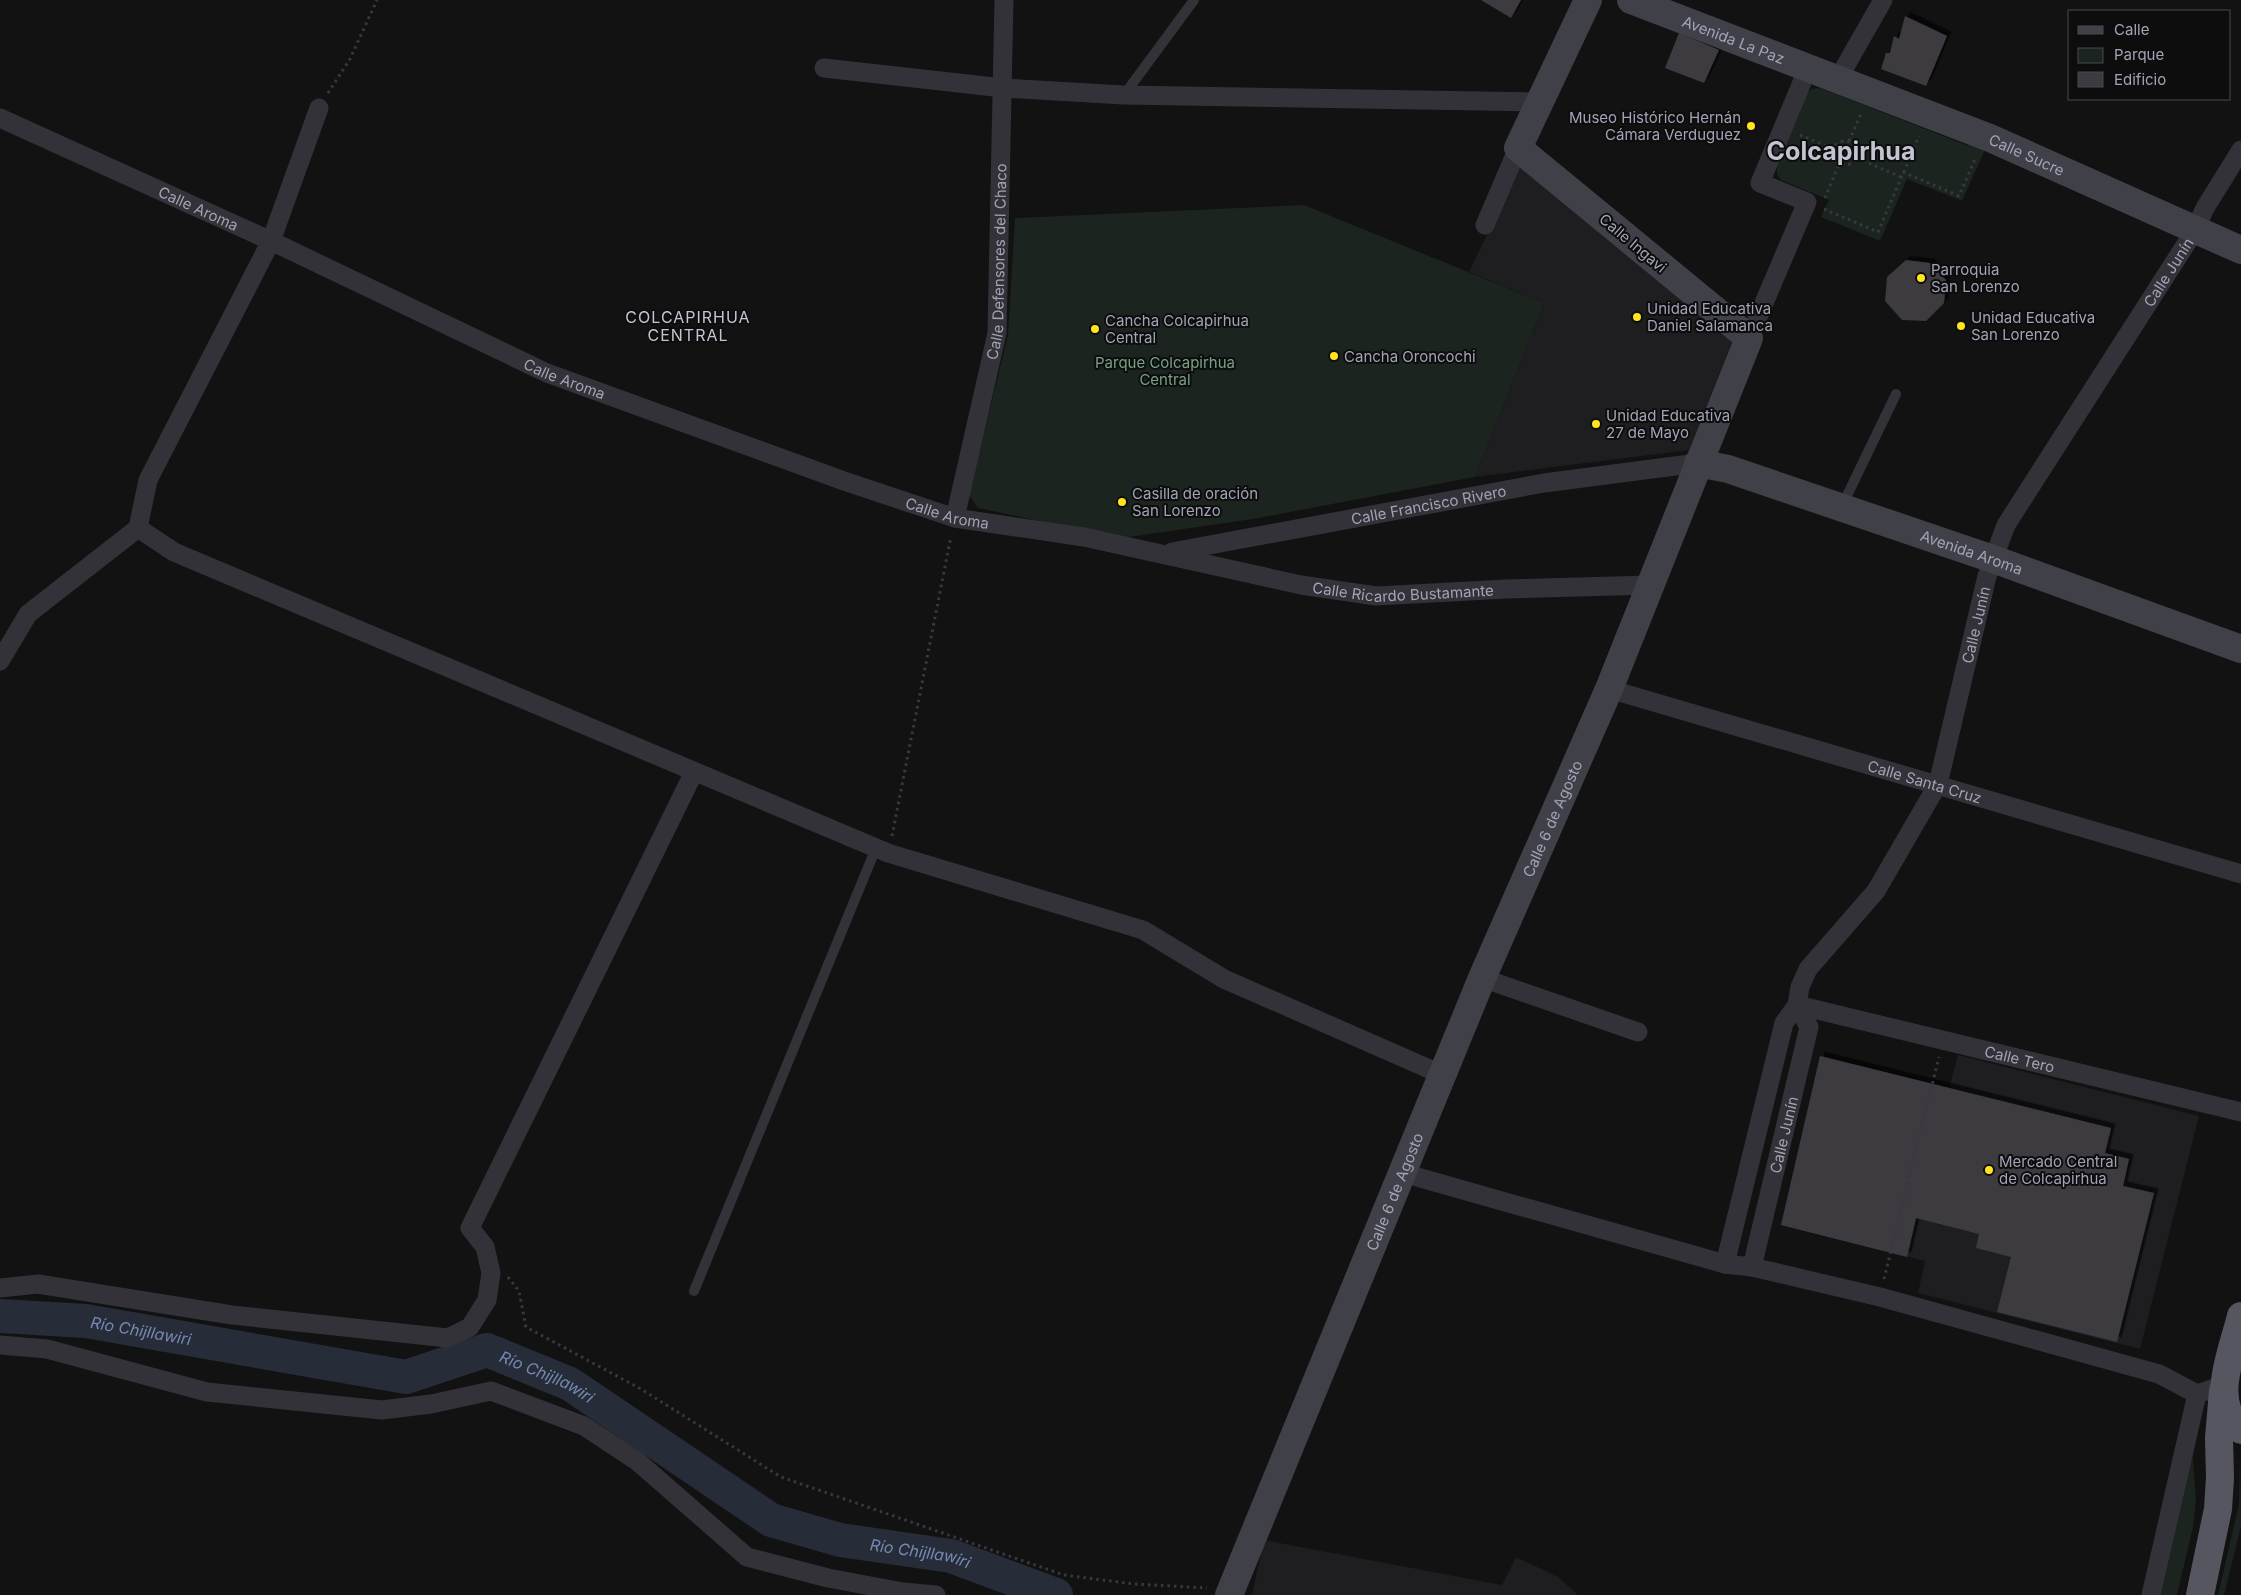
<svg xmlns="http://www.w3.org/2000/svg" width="2241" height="1595" viewBox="0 0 2241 1595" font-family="Inter,sans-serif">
<defs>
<filter id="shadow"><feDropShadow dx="4.5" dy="-4.5" stdDeviation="0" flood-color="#0009"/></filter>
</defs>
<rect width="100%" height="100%" fill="#121213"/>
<g fill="#1e1e21">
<path d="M 1520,165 L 1733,339 L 1689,450 L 1475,477 L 1544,303 L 1469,272 Z"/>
<path d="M 1958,1055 L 2199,1116 L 2140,1349 L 1918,1293 L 1925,1261 L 1781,1225 L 1820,1056 L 1949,1089 Z"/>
<path d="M 1264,1540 L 1502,1585 L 1516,1557 L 1558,1577 L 1578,1595 L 1252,1595 Z"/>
</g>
<g fill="#1b241e">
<path d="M 1820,88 L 1966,145 L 1988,143 L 1962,201 L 1907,179 L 1880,241 L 1821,217 L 1829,200 L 1781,180 L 1777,174 L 1777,166 L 1806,94 L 1812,89 Z"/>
<path d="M 1304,205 L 1544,303 L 1475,477 L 1253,519 L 1122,538 L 978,508 L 969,495 L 1008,335 L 1015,218 Z"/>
<path d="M 2192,1447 L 2196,1499 L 2193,1527 L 2177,1595 L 2161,1595 Z"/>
<path d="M 2240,1457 L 2241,1526 L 2224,1595 L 2218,1595 L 2239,1504 Z"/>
</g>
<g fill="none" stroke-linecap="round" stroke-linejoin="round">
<path stroke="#272d38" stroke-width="34" id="s1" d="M 0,1316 L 86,1321 L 406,1377 L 487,1350 L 570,1384 L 771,1520 L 840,1540 L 951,1556 L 1056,1595"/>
</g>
<g fill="#3c3b41" filter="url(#shadow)">
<path d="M 1481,0 L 1521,0 L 1511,18 Z"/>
<path d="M 1905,16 L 1947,36 L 1926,86 L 1881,69 L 1886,53 L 1890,53 L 1894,36 L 1899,39 Z"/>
<path d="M 1679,33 L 1719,50 L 1704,83 L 1665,68 Z"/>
<path d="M 1906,260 L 1930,263 L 1946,280 L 1944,303 L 1926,321 L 1902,320 L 1885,301 L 1887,277 Z"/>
<path d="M 1820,1056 L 2111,1128 L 2105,1153 L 2129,1159 L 2123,1186 L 2154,1193 L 2117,1342 L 1997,1312 L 2011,1257 L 1976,1248 L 1979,1234 L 1916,1218 L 1907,1257 L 1781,1225 Z"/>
</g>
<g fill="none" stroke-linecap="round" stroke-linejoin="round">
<g stroke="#383940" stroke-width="3" stroke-dasharray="2.5 4" stroke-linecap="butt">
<path d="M 328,93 L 350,59 L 377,0"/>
<path d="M 1800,135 L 1834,149"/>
<circle cx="1845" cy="153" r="12"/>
<path d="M 1849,141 L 1862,112"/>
<path d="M 1857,158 L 1901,177"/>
<path d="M 1903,172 L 1959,196 L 1976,157"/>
<path d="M 1825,198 L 1839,164"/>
<path d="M 1824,209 L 1878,232 L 1919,136"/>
<path d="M 892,836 L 951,536"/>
<path d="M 508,1277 L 519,1291 L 526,1327 L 641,1389 L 781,1477 L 1064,1575 L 1134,1584 L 1207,1588"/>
<path d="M 1884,1279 L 1939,1057"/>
</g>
<g stroke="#333239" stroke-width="10">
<path d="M 1124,95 L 1194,0"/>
<path d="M 1842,506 L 1896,394"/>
<path d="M 694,1291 L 876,848"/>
</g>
<g stroke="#333239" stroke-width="19">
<path d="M 824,68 L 1003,88 L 1124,95 L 1540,102"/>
<path d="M 1838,79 L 1883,0"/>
<path id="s2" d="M 0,118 L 271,241 L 547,373 L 844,481 L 955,518 L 1084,537 L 1301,585 L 1376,596 L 1506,589 L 1650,585"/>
<path d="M 1485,225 L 1518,148"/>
<path d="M 1749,338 L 1807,202 L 1760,183 L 1808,68"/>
<path id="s3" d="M 955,518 L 997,333 L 1004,0"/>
<path d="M 138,528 L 174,552 L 888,853 L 1143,930 L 1224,979 L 1443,1075"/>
<path id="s4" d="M 1172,552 L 1544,483 L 1698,463"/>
<path d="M 0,661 L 28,614 L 138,528 L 148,480 L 271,241 L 319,108"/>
<path id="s5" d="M 1609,689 L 2241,874"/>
<path d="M 1482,978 L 1638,1032"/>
<path id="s6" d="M 1797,1005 L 2241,1112"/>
<path d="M 1403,1173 L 1725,1264 L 1752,1267 L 1880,1297 L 2159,1374 L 2197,1394 L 2224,1385"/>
<path id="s7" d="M 1725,1264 L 1784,1023 L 1797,1005 L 1800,987 L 1808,969 L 1876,891 L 1938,784 L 1987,576 L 2006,525 L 2195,230 L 2205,208 L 2241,150"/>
<path id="s8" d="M 1752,1267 L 1809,1027 L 1797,1005"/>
<path d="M 0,1288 L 38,1284 L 232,1315 L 448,1338 L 470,1327 L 487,1300 L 491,1273 L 485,1247 L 470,1228 L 694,772"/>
<path d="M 0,1345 L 47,1349 L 207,1392 L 382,1410 L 431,1404 L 491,1391 L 584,1426 L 637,1461 L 747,1557 L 828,1578 L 903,1592 L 936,1595"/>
<path d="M 2151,1595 L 2197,1394"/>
</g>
<g stroke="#404049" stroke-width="28">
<path id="s9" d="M 1631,0 L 1990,138 L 2241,250"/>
<path id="s10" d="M 1698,463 L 1728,469 L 1993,559 L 2241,649"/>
<path id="s11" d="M 1229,1595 L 1482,978 L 1609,689 L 1749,338 L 1518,148 L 1588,0"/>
</g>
<g stroke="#565661" stroke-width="28">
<path d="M 2241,1316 C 2233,1350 2208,1403 2241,1430"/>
<path d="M 2200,1595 L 2218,1509 L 2220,1478 L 2219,1438 L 2223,1391"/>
</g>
</g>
<g fill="#ffe41e" stroke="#0d0d0e" stroke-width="2">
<circle cx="1751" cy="126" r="5"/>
<circle cx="1921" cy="278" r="5"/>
<circle cx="1637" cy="317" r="5"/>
<circle cx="1961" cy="326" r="5"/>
<circle cx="1095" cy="329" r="5"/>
<circle cx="1334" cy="356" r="5"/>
<circle cx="1596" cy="424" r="5"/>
<circle cx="1122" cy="502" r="5"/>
<circle cx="1989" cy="1170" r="5"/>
</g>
<g text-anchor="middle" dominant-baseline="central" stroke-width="4" stroke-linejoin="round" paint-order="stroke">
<g font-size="15" fill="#a2a3b5" stroke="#0d0d0e">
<text stroke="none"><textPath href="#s9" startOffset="110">Avenida La Paz</textPath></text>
<text stroke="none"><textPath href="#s9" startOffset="425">Calle Sucre</textPath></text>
<text stroke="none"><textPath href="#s2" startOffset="218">Calle Aroma</textPath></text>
<text transform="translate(1633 243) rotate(40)">Calle Ingavi</text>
<text stroke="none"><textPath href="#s3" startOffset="261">Calle Defensores del Chaco</textPath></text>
<text stroke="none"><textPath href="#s7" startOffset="1104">Calle Junín</textPath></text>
<text stroke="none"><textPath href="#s2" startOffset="622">Calle Aroma</textPath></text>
<text stroke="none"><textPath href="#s4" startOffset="261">Calle Francisco Rivero</textPath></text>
<text stroke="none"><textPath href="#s2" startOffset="1028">Calle Aroma</textPath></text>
<text stroke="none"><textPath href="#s10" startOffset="288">Avenida Aroma</textPath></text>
<text stroke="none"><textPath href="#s2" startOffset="1492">Calle Ricardo Bustamante</textPath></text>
<text stroke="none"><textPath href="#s7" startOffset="699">Calle Junín</textPath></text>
<text stroke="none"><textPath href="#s5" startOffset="329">Calle Santa Cruz</textPath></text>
<text stroke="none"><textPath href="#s11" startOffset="841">Calle 6 de Agosto</textPath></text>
<text stroke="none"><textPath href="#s6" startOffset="229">Calle Tero</textPath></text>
<text stroke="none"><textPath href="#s8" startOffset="136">Calle Junín</textPath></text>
<text stroke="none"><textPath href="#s11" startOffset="436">Calle 6 de Agosto</textPath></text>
</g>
<g font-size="15" fill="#a2a3b5" stroke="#0d0d0e" text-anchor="start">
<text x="1741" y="117" text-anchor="end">Museo Histórico Hernán<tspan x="1741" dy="17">Cámara Verduguez</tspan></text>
<text x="1931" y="269">Parroquia<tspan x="1931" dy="17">San Lorenzo</tspan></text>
<text x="1647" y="308">Unidad Educativa<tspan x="1647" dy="17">Daniel Salamanca</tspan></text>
<text x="1971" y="317">Unidad Educativa<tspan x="1971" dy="17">San Lorenzo</tspan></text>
<text x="1105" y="320">Cancha Colcapirhua<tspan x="1105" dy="17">Central</tspan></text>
<text x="1344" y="356">Cancha Oroncochi</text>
<text x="1606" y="415">Unidad Educativa<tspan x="1606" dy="17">27 de Mayo</tspan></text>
<text x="1132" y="493">Casilla de oración<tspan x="1132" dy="17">San Lorenzo</tspan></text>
<text x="1999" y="1161">Mercado Central<tspan x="1999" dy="17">de Colcapirhua</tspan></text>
</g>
<g font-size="15" fill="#77a283" stroke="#0d0d0e">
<text x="1165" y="362">Parque Colcapirhua<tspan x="1165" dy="17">Central</tspan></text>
</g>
<g font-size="16" letter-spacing="1" fill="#c3c4d1" stroke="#0d0d0e">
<text x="688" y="317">COLCAPIRHUA<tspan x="688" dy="18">CENTRAL</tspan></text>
</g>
<g font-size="16" font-style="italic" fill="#7589b4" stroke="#0d0d0e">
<text stroke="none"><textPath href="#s1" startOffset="142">Río Chijllawiri</textPath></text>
<text stroke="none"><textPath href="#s1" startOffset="562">Río Chijllawiri</textPath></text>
<text stroke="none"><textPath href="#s1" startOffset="982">Río Chijllawiri</textPath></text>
</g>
<g font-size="25" font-weight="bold" fill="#c3c4d1" stroke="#0d0d0e">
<text x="1841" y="151">Colcapirhua</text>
</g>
</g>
<rect x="2068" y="10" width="162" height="90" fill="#0d0d0e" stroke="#494951"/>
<rect x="2078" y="26" width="25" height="8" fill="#404049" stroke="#494951"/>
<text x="2114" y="35" font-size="15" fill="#a2a3b5">Calle</text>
<rect x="2078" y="48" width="25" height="15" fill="#1b241e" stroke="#494951"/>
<text x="2114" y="60" font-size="15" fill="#a2a3b5">Parque</text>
<rect x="2078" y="72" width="25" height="15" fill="#3c3b41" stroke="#494951"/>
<text x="2114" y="85" font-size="15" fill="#a2a3b5">Edificio</text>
</svg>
